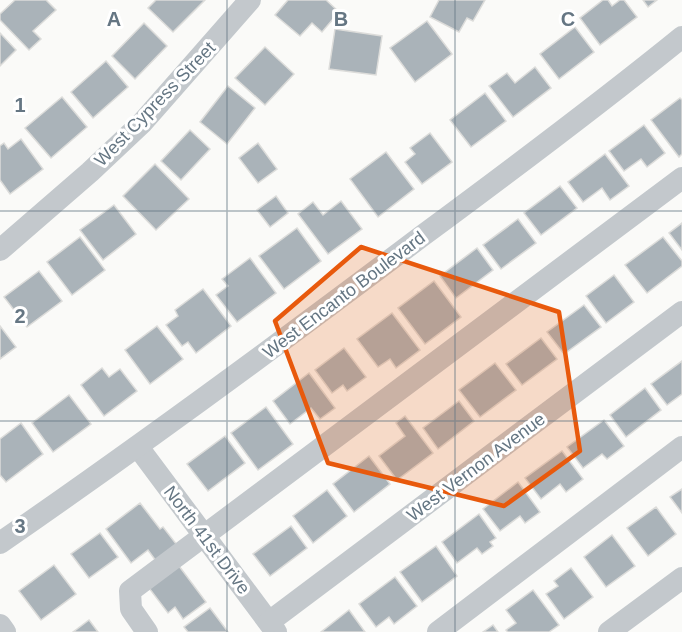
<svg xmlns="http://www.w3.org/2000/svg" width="682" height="632" viewBox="0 0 682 632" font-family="Helvetica,sans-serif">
<rect width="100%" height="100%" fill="#fafaf8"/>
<g fill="#aab3b9" stroke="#dcdcda" stroke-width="1.5">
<path d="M 15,0 L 46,0 L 56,10 L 33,31 L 41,39 L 29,50 L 0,20 L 0,14 Z"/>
<path d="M 156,0 L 205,0 L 173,32 L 148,8 Z"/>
<path d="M 288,0 L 326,0 L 339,12 L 322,32 L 312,23 L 300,36 L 275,15 Z"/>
<path d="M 439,0 L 485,0 L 473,21 L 467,18 L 459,32 L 430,17 Z"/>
<path d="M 603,0 L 608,0 L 612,6 L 620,0 L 624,0 L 637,17 L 600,45 L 580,18 Z"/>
<path d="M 643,0 L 657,0 L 648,7 Z"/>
<path d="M 427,21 L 452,54 L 415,82 L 390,48 Z"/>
<path d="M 144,23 L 167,46 L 135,79 L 112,56 Z"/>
<path d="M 575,27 L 594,52 L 559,79 L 540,54 Z"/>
<path d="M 335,29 L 382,36 L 376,75 L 329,69 Z"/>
<path d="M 0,33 L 16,50 L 0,66 Z"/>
<path d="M 265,47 L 294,74 L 265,105 L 235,78 Z"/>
<path d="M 106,61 L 128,87 L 93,118 L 71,92 Z"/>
<path d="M 535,67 L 551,88 L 513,117 L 489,86 L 507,73 L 515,83 Z"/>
<path d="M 228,86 L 255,108 L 227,144 L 200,122 Z"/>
<path d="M 485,93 L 506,121 L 471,147 L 450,120 Z"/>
<path d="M 62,97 L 87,127 L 51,158 L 25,128 Z"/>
<path d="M 680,98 L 682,100 L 682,154 L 679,157 L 651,120 Z"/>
<path d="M 644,125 L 665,153 L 647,167 L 641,159 L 624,171 L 609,151 Z"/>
<path d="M 190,130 L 210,149 L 181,180 L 161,161 Z"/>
<path d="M 430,133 L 452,162 L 422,184 L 405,162 L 415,154 L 410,148 Z"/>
<path d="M 21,139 L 43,169 L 10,194 L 0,180 L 0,146 L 4,143 L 8,149 Z"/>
<path d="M 258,143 L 277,169 L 258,183 L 239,158 Z"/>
<path d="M 386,152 L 414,189 L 378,217 L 350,179 Z"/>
<path d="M 605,154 L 629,186 L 610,200 L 602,188 L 583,202 L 568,182 Z"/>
<path d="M 155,164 L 189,199 L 156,230 L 123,196 Z"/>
<path d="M 560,186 L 577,208 L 541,235 L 524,213 Z"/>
<path d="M 276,196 L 288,213 L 270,227 L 257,210 Z"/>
<path d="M 341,201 L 362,229 L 328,254 L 298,214 L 313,202 L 323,215 Z"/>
<path d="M 114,205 L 136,234 L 103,260 L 80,230 Z"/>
<path d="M 518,219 L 536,243 L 501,269 L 483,245 Z"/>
<path d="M 682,223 L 682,250 L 669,233 Z"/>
<path d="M 297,228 L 321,261 L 284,289 L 259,256 Z"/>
<path d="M 80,237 L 105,270 L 72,295 L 47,262 Z"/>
<path d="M 663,237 L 682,261 L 682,266 L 647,293 L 625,265 Z"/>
<path d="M 477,248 L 493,270 L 456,298 L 440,276 Z"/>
<path d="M 250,258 L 276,293 L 237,322 L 216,295 L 228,286 L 222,279 Z"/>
<path d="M 39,271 L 62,301 L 27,327 L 4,297 Z"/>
<path d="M 614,275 L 634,302 L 606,323 L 586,296 Z"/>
<path d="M 434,281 L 461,317 L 425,344 L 398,308 Z"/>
<path d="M 203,289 L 231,326 L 196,353 L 188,342 L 182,346 L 166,325 L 178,316 L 175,310 Z"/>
<path d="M 584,305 L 601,327 L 564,354 L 547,332 Z"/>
<path d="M 392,313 L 420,350 L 396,368 L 390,359 L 378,367 L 357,339 Z"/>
<path d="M 0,326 L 16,347 L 0,359 Z"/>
<path d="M 157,326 L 183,359 L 150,384 L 125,350 Z"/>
<path d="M 541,338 L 557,359 L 522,385 L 506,364 Z"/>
<path d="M 344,348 L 366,377 L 347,391 L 343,385 L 332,393 L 315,370 Z"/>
<path d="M 682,361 L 682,394 L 667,405 L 651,384 Z"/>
<path d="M 495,363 L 516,390 L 480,417 L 459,390 Z"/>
<path d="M 102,368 L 109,377 L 120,369 L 137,391 L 104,416 L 81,385 Z"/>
<path d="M 309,373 L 335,408 L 320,419 L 311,408 L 290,424 L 273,401 Z"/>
<path d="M 645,388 L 661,410 L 626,437 L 610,415 Z"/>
<path d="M 69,395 L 91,424 L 53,452 L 32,423 Z"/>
<path d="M 459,401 L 474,421 L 438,449 L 423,428 Z"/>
<path d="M 266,407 L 293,444 L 258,470 L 231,433 Z"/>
<path d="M 405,416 L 433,453 L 397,480 L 379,456 L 405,436 L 396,423 Z"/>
<path d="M 604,420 L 624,446 L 607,459 L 602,454 L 583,468 L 567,447 Z"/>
<path d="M 21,423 L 43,454 L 6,482 L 0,475 L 0,439 Z"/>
<path d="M 225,436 L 245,463 L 208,491 L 187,464 Z"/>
<path d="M 562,451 L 583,479 L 566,492 L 560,484 L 541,499 L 525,478 Z"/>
<path d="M 369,456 L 390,484 L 354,512 L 333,484 Z"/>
<path d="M 518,482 L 540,512 L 525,523 L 520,516 L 500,531 L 483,509 Z"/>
<path d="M 682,489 L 682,513 L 670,497 Z"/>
<path d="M 327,490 L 347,516 L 313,543 L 293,516 Z"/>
<path d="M 140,503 L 160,529 L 163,527 L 177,545 L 156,561 L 148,550 L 131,563 L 106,529 Z"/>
<path d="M 656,507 L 676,534 L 648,556 L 627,528 Z"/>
<path d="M 479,514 L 496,538 L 490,542 L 493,546 L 482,554 L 477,548 L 457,563 L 442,542 Z"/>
<path d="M 291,526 L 307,548 L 270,576 L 253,554 Z"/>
<path d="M 100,533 L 118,557 L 89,578 L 71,554 Z"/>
<path d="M 612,535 L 635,566 L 606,587 L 584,557 Z"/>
<path d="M 436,546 L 457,576 L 422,602 L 400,572 Z"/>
<path d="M 54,565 L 76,594 L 41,620 L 19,591 Z"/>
<path d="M 179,566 L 206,602 L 183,619 L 175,607 L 168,613 L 149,588 Z"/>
<path d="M 571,568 L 593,597 L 564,619 L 546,594 L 558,586 L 554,581 Z"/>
<path d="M 395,577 L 417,606 L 394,624 L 389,617 L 376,627 L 359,604 Z"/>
<path d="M 533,590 L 559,625 L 549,632 L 508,632 L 506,630 L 516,623 L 506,610 Z"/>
<path d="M 210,608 L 228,632 L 188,632 L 184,627 Z"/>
<path d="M 349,610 L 365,632 L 321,632 Z"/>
<path d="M 89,620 L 98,632 L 73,632 Z"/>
<path d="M 493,625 L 498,632 L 483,632 Z"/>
</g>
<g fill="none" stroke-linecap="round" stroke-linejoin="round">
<g stroke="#c3c8cc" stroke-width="22">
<path d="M 0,250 L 90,172 L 142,123 L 250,0"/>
<path d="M 138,447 L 276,632"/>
<path d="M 0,543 C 143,444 283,341 422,236 C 510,171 597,106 682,37"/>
<path d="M 269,622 L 682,312"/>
<path d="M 0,625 L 5,632"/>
<path d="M 147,632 L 131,609 L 130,591 L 682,178"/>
<path d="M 438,632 L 682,447"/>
<path d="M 609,632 L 682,578"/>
</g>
</g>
<path fill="#e8590c" fill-opacity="0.2" stroke="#e8590c" stroke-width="4.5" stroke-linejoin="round" d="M 361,247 L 559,312 L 580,451 L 504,506 L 328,463 L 275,321 Z"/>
<path fill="none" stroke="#657683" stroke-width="1.5" stroke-opacity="0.55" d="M 227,0 L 227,632M 455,0 L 455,632M 0,211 L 682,211M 0,421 L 682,421"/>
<g text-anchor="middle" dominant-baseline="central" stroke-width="6" stroke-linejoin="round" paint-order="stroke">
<g font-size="18" fill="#657683" stroke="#fff">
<text transform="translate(155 104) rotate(-46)">West Cypress Street</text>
<text transform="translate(344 295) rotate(-37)">West Encanto Boulevard</text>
<text transform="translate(476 467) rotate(-37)">West Vernon Avenue</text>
<text transform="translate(207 540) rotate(53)">North 41st Drive</text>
</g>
</g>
<g font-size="20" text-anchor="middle" font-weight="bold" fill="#657683" stroke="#fff" stroke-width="6" stroke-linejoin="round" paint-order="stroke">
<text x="114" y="26">A</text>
<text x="341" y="26">B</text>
<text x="568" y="26">C</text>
<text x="20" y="112">1</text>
<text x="20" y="323">2</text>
<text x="20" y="533">3</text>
</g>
</svg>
